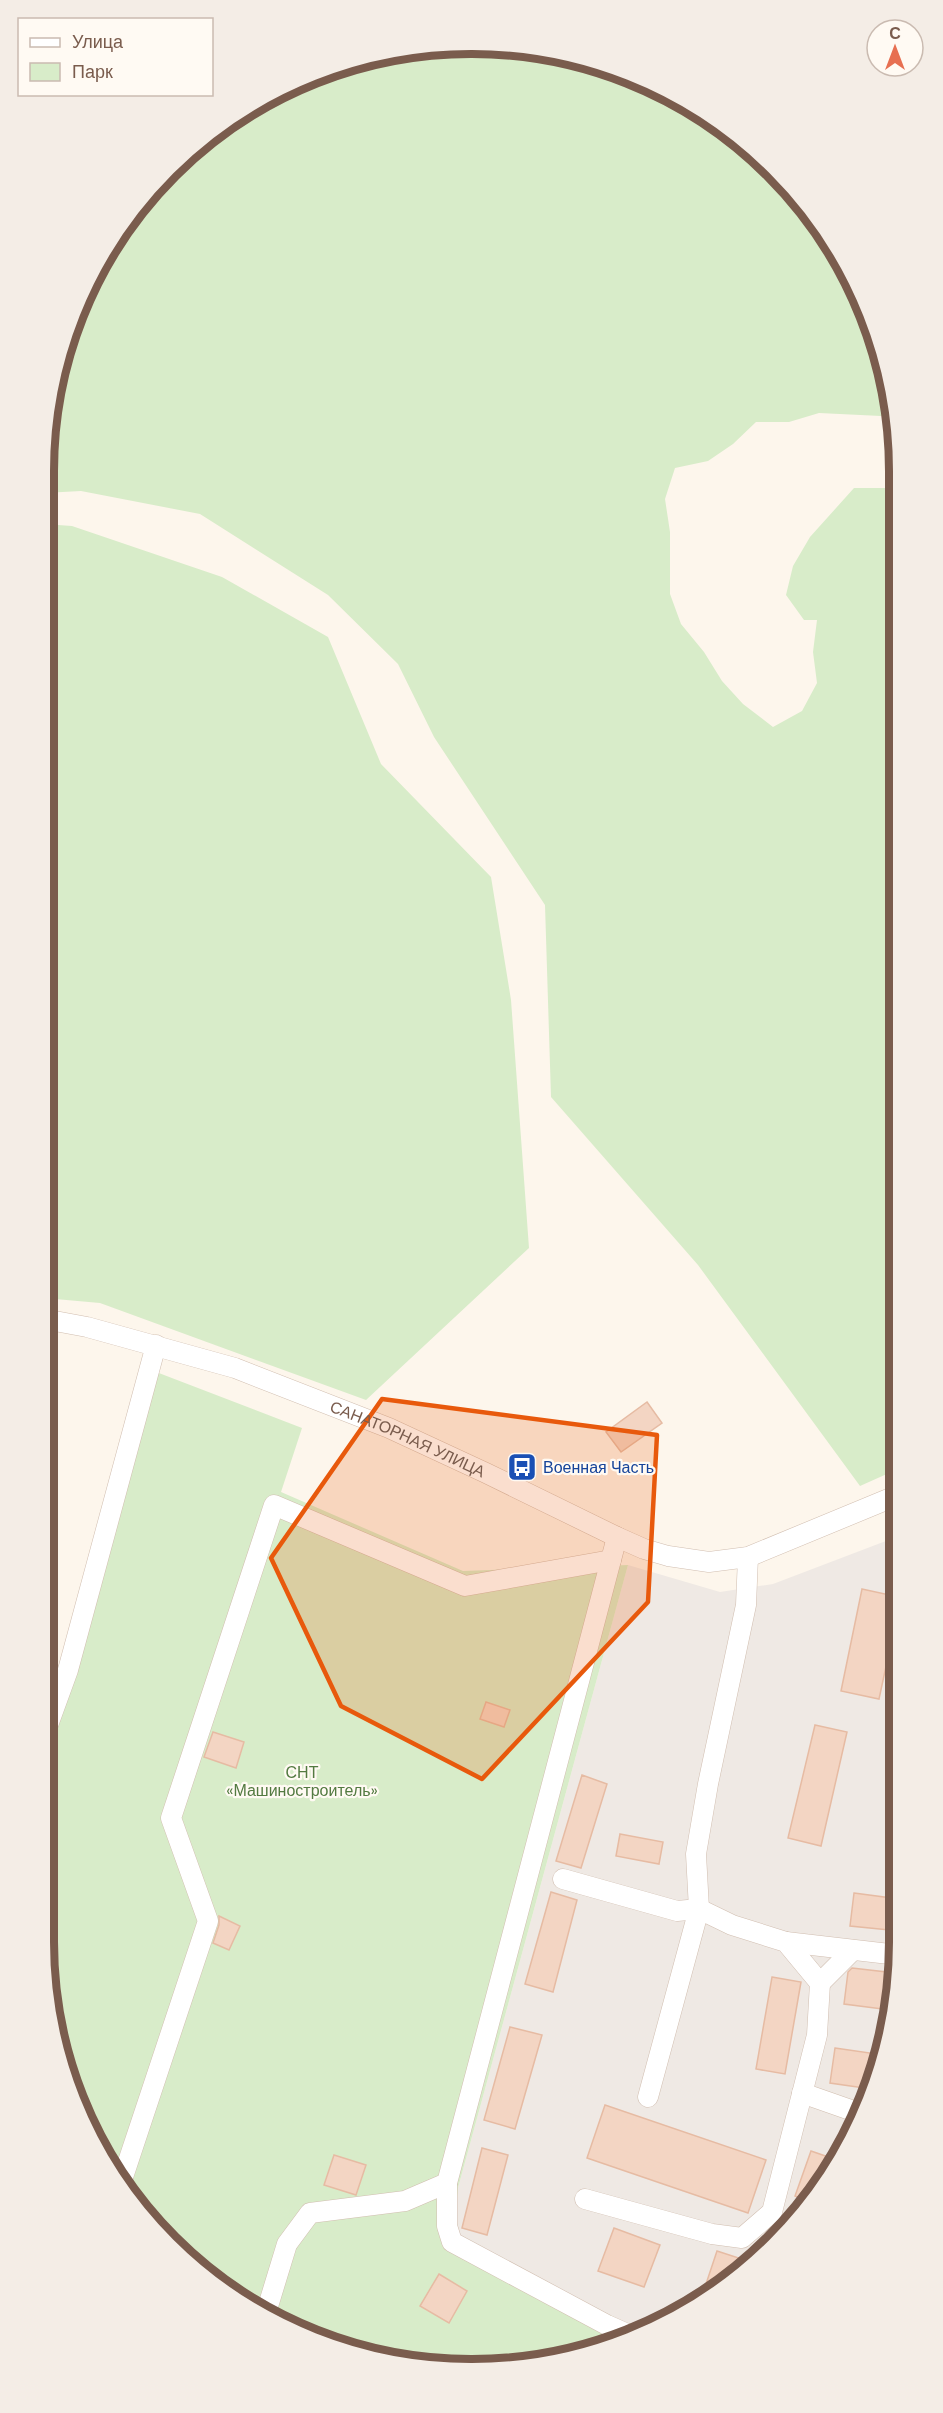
<svg xmlns="http://www.w3.org/2000/svg" width="943" height="2413" viewBox="0 0 943 2413" font-family="'DM Sans',sans-serif">
<rect width="100%" height="100%" fill="#fdf6ec"/>
<path fill="#efe9e4" d="M 899,1536 L 899,1942 L 885,2053 L 855,2131 L 811,2202 L 709,2298 L 644,2332 L 461,2241 L 454,2229 L 458,2188 L 628,1565 L 720,1592 L 773,1584 Z"/>
<g fill="#d8ecc9">
<path d="M 500,44 L 583,58 L 709,115 L 794,190 L 856,283 L 895,413 L 881,416 L 819,413 L 789,422 L 756,422 L 733,444 L 708,461 L 675,468 L 665,499 L 670,532 L 670,594 L 681,624 L 704,652 L 722,681 L 743,704 L 773,727 L 802,711 L 817,683 L 813,652 L 817,620 L 804,620 L 786,595 L 793,566 L 810,537 L 854,488 L 886,488 L 896,482 L 898,1469 L 860,1486 L 698,1265 L 551,1097 L 545,905 L 434,737 L 398,664 L 328,595 L 200,514 L 81,491 L 44,493 L 44,471 L 58,360 L 88,282 L 132,211 L 190,149 L 258,101 L 334,66 L 416,47 Z"/>
<path d="M 44,524 L 72,526 L 222,577 L 328,637 L 381,764 L 491,877 L 511,1000 L 529,1248 L 366,1400 L 100,1303 L 44,1298 Z"/>
<path d="M 151,1370 L 302,1428 L 281,1492 L 463,1571 L 628,1565 L 458,2188 L 454,2229 L 461,2241 L 644,2332 L 636,2337 L 555,2361 L 415,2366 L 334,2347 L 258,2312 L 149,2223 L 101,2155 L 66,2079 L 44,1942 L 44,1749 Z"/>
</g>
<g fill="#f3d5c3" stroke="#e6bba3" stroke-width="1.5">
<path d="M 647,1402 L 662,1423 L 621,1452 L 606,1432 Z"/>
<path d="M 862,1589 L 899,1597 L 899,1606 L 879,1699 L 841,1691 Z"/>
<path d="M 486,1702 L 510,1710 L 504,1727 L 480,1719 Z"/>
<path d="M 815,1725 L 847,1732 L 821,1846 L 788,1838 Z"/>
<path d="M 213,1732 L 244,1742 L 236,1768 L 204,1757 Z"/>
<path d="M 582,1775 L 607,1784 L 581,1868 L 556,1861 Z"/>
<path d="M 620,1834 L 663,1842 L 659,1864 L 616,1856 Z"/>
<path d="M 551,1892 L 577,1900 L 553,1992 L 525,1984 Z"/>
<path d="M 854,1893 L 899,1899 L 899,1931 L 850,1926 Z"/>
<path d="M 219,1916 L 240,1926 L 229,1950 L 213,1943 L 219,1925 Z"/>
<path d="M 852,1968 L 895,1973 L 890,2010 L 844,2004 L 848,1972 Z"/>
<path d="M 772,1977 L 801,1982 L 785,2074 L 756,2069 Z"/>
<path d="M 510,2027 L 542,2035 L 515,2129 L 484,2120 Z"/>
<path d="M 835,2048 L 884,2055 L 871,2089 L 830,2083 Z"/>
<path d="M 605,2105 L 766,2160 L 748,2213 L 587,2158 Z"/>
<path d="M 482,2148 L 508,2155 L 487,2235 L 462,2228 Z"/>
<path d="M 811,2151 L 837,2160 L 811,2202 L 795,2196 Z"/>
<path d="M 334,2155 L 366,2165 L 356,2195 L 324,2185 Z"/>
<path d="M 614,2228 L 660,2245 L 644,2287 L 598,2271 Z"/>
<path d="M 717,2251 L 748,2261 L 709,2298 L 700,2302 Z"/>
<path d="M 439,2274 L 467,2291 L 449,2323 L 420,2306 Z"/>
</g>
<g fill="none" stroke-linecap="round" stroke-linejoin="round">
<g stroke="#d1beb0" stroke-width="21">
<g id="minor">
<path id="s1" d="M 44,1319 L 87,1327 L 235,1368 L 389,1428 L 486,1473 L 617,1537 L 644,1549 L 668,1556 L 709,1562 L 748,1557 L 898,1495"/>
<path d="M 44,1736 L 68,1670 L 156,1345"/>
<path d="M 563,1879 L 677,1911 L 699,1909 L 732,1925 L 786,1942 L 820,1983 L 817,2035 L 772,2212 L 742,2238 L 712,2234 L 585,2199"/>
<path d="M 786,1942 L 898,1955"/>
<path d="M 820,1983 L 853,1950"/>
<path d="M 802,2093 L 862,2114"/>
<path d="M 648,2097 L 699,1909 L 696,1854 L 708,1784 L 746,1605 L 748,1557"/>
<path d="M 121,2183 L 208,1921 L 171,1818 L 274,1505 L 465,1586 L 611,1560"/>
<path d="M 447,2183 L 447,2226 L 452,2242 L 607,2325 L 634,2337"/>
<path d="M 265,2316 L 287,2244 L 310,2213 L 405,2201 L 447,2183 L 617,1537"/>
</g>
</g>
<use href="#minor" stroke="#fff" stroke-width="20"/>
</g>
<path fill="#e8590c" fill-opacity="0.2" stroke="#e8590c" stroke-width="4.5" stroke-linejoin="round" d="M 382,1399 L 657,1435 L 648,1602 L 482,1779 L 341,1706 L 271,1558 Z"/>
<defs>
<g id="bus-square" transform="scale(1.5)"><rect x="-9" y="-9" width="18" height="18" rx="4" fill="#1a4fb4" stroke="#fffaf3"/><path d="M-5-6H5V4H4V6H2V4H-2V6H-4V4H-5ZM-3.5-4V0h7V-4ZM-3.5 1.2v1.5H-2V1.2ZM2 1.2v1.5H3.5V1.2Z" fill="#fff"/></g>
</defs>
<g fill-rule="evenodd">
<use href="#bus-square" x="522" y="1467"/>
</g>
<g text-anchor="middle" dominant-baseline="central" stroke-width="4.5" stroke-linejoin="round" paint-order="stroke">
<g font-size="16" fill="#7a5c4d" stroke="#fffaf3">
<text stroke="none"><textPath href="#s1" startOffset="384">САНАТОРНАЯ УЛИЦА</textPath></text>
</g>
<g font-size="16" fill="#164399" stroke="#fffaf3" text-anchor="start">
<text x="543" y="1467">Военная Часть</text>
</g>
<g font-size="16" fill="#537a41" stroke="#fffaf3">
<text x="302" y="1772">СНТ<tspan x="302" dy="18">«Машиностроитель»</tspan></text>
</g>
</g>
<path d="M0 0H943V2413H0ZM471 54H472A417 417 0 0 1 889 471V1942A417 417 0 0 1 472 2359H471A417 417 0 0 1 54 1942V471A417 417 0 0 1 471 54Z" fill="#f4ede6" fill-rule="evenodd"/>
<path fill="none" stroke="#7a5c4d" stroke-width="8" d="M471 54H472A417 417 0 0 1 889 471V1942A417 417 0 0 1 472 2359H471A417 417 0 0 1 54 1942V471A417 417 0 0 1 471 54Z"/>
<rect x="18" y="18" width="195" height="78" fill="#fffaf3" stroke="#cabbb1" stroke-width="1.5"/>
<rect x="30" y="38" width="30" height="9" fill="#ffffff" stroke="#cabbb1" stroke-width="1.5"/>
<text x="72" y="48" font-size="18" fill="#7a5c4d">Улица</text>
<rect x="30" y="63" width="30" height="18" fill="#d8ecc9" stroke="#cabbb1" stroke-width="1.5"/>
<text x="72" y="78" font-size="18" fill="#7a5c4d">Парк</text>
<g transform="translate(895 48)"><circle r="28" fill="#fffaf3" stroke="#cabbb1" stroke-width="1.5"/>
<path d="M0-4.5L10 22L0 15L-10 22Z" fill="#e76f51"/>
<text y="-9" font-size="16" font-weight="bold" text-anchor="middle" fill="#7a5c4d">С</text>
</g>
</svg>
